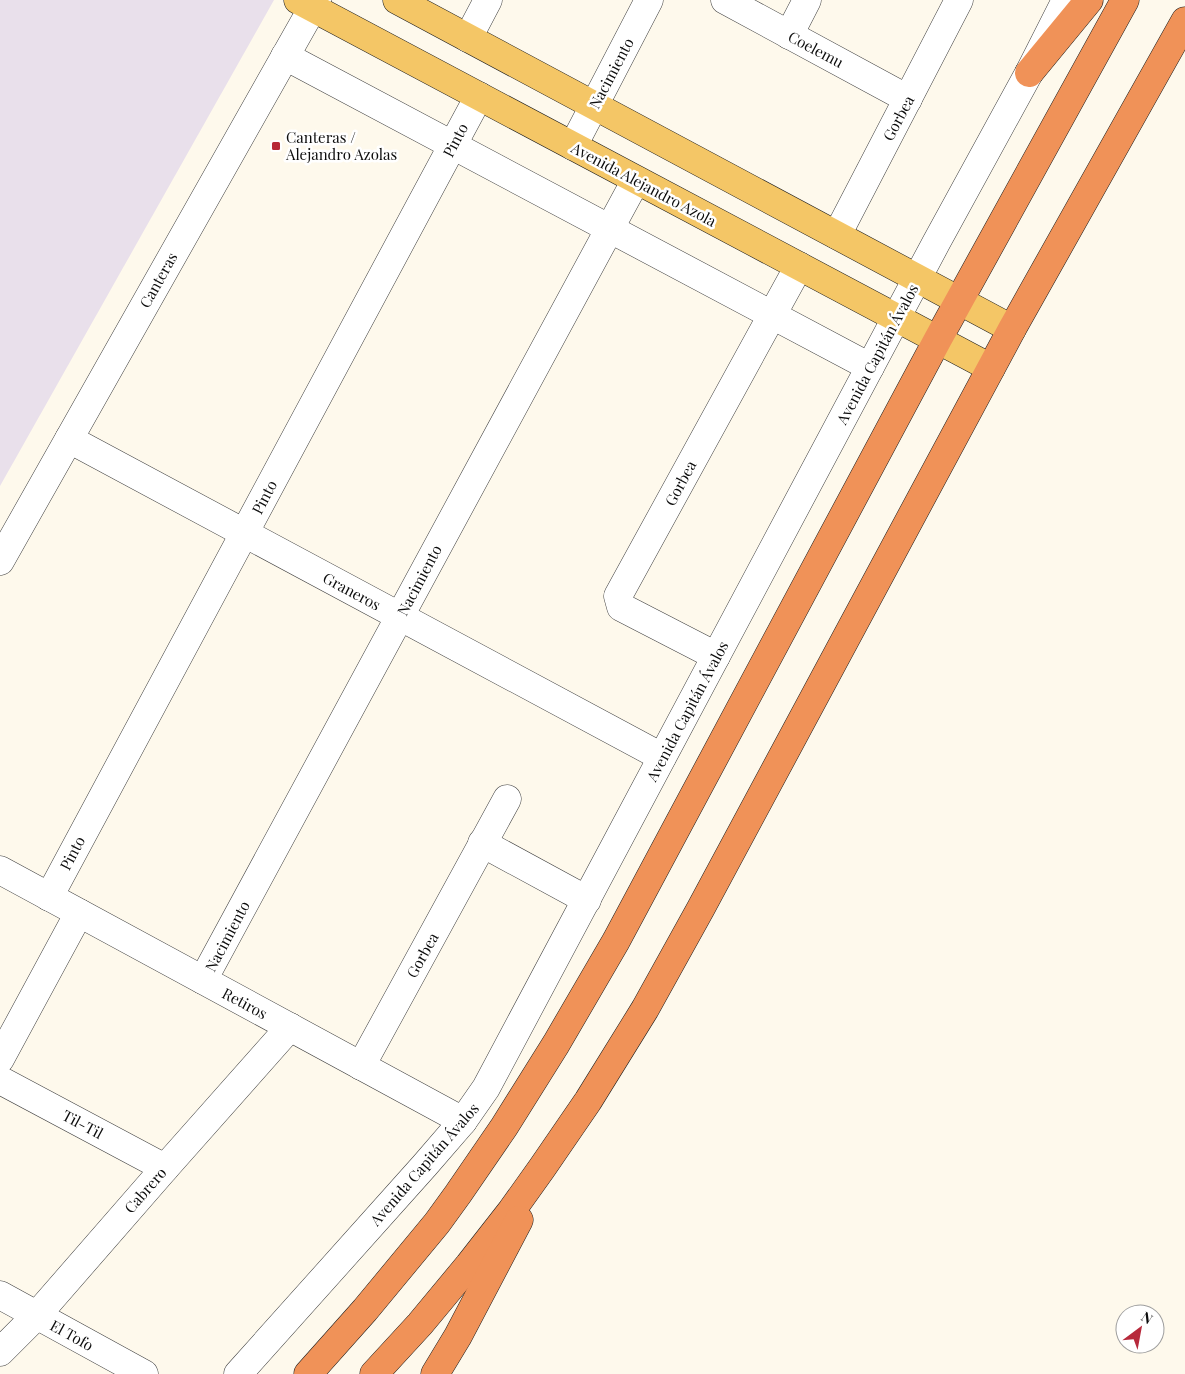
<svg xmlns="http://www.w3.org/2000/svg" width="1185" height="1374" viewBox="0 0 1185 1374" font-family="'Playfair Display',serif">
<rect width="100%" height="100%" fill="#fef9ec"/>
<path fill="#e9e0eb" d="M 0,0 L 274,0 L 0,486 Z"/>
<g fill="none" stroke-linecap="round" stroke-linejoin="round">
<g stroke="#3f3f3f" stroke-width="29">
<g id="minor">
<path d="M 725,0 L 908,99"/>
<path d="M 789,35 L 807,0"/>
<path d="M 468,38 L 488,0"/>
<path d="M 285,56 L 870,367"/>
<path d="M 573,146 L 649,0"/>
<path d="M 837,235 L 959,0"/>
<path d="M 69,439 L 662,757"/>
<path d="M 0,561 L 317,0"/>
<path d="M 716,656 L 621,607 L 618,596 L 799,266"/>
<path d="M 482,843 L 587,900"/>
<path d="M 0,870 L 463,1121"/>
<path d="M 49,897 L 479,96"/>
<path d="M 203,980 L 636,180"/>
<path d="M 0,1059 L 79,913"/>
<path d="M 361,1066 L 507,799"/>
<path d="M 0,1080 L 165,1168"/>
<path d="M 0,1295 L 144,1374"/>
<path d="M 0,1352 L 37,1315 L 165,1168 L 290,1027"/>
<path d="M 238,1374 L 425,1165 L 463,1121 L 486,1088 L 936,243 L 1029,73 L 1066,0"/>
</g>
</g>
<g stroke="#1d1d1d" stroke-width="29">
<g id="major">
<path d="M 298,0 L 991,368"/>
<path d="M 397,0 L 1012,329"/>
</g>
</g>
<g stroke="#1d1d1d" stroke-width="29">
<g id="highway">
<path d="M 1029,73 L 1089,0"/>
<path d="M 308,1374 L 365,1310 L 437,1223 L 458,1194 L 504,1127 L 556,1044 L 616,941 L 938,339 L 1125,0"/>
<path d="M 374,1374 L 420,1324 L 469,1265 L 512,1210 L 542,1168 L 588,1101 L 645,1009 L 701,908 L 1012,329 L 1185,21"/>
<path d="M 435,1374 L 458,1336 L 519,1220"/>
</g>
</g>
<use href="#minor" stroke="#fff" stroke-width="28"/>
<use href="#major" stroke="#f4c666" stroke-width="28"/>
<use href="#highway" stroke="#f09258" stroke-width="28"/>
</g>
<rect fill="#b7293b" stroke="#fff" stroke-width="2" x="271" y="141" width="10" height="10" rx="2.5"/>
<g text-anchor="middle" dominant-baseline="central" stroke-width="5" stroke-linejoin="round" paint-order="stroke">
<g font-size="15" fill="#0c0c0c" stroke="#fff">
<text transform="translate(816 49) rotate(28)">Coelemu</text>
<text transform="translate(611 73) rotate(-62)">Nacimiento</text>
<text transform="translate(898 118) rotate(-62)">Gorbea</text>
<text transform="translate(455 140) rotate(-62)">Pinto</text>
<text transform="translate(644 184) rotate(28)">Avenida Alejandro Azola</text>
<text transform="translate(158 280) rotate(-61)">Canteras</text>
<text transform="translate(877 354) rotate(-62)">Avenida Capitán Ávalos</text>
<text transform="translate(680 483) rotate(-62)">Gorbea</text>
<text transform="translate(264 497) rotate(-62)">Pinto</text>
<text transform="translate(419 580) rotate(-62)">Nacimiento</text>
<text transform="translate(352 591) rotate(28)">Graneros</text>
<text transform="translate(687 711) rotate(-62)">Avenida Capitán Ávalos</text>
<text transform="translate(72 853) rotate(-62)">Pinto</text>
<text transform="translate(227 936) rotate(-62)">Nacimiento</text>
<text transform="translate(422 955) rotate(-61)">Gorbea</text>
<text transform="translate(245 1003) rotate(28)">Retiros</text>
<text transform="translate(83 1124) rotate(28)">Til-Til</text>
<text transform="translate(424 1164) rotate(-49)">Avenida Capitán Ávalos</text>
<text transform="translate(145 1190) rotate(-49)">Cabrero</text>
<text transform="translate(72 1335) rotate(29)">El Tofo</text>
</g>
<g font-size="15" fill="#0c0c0c" stroke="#fff" text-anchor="start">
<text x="286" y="137">Canteras /<tspan x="286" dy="17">Alejandro Azolas</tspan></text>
</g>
</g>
<g transform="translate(1140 1329) rotate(32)"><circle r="24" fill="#ffffff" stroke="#9e9e9e"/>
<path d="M0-4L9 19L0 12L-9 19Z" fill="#b7293b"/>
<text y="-8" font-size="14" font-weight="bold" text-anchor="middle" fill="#0c0c0c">N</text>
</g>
</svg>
